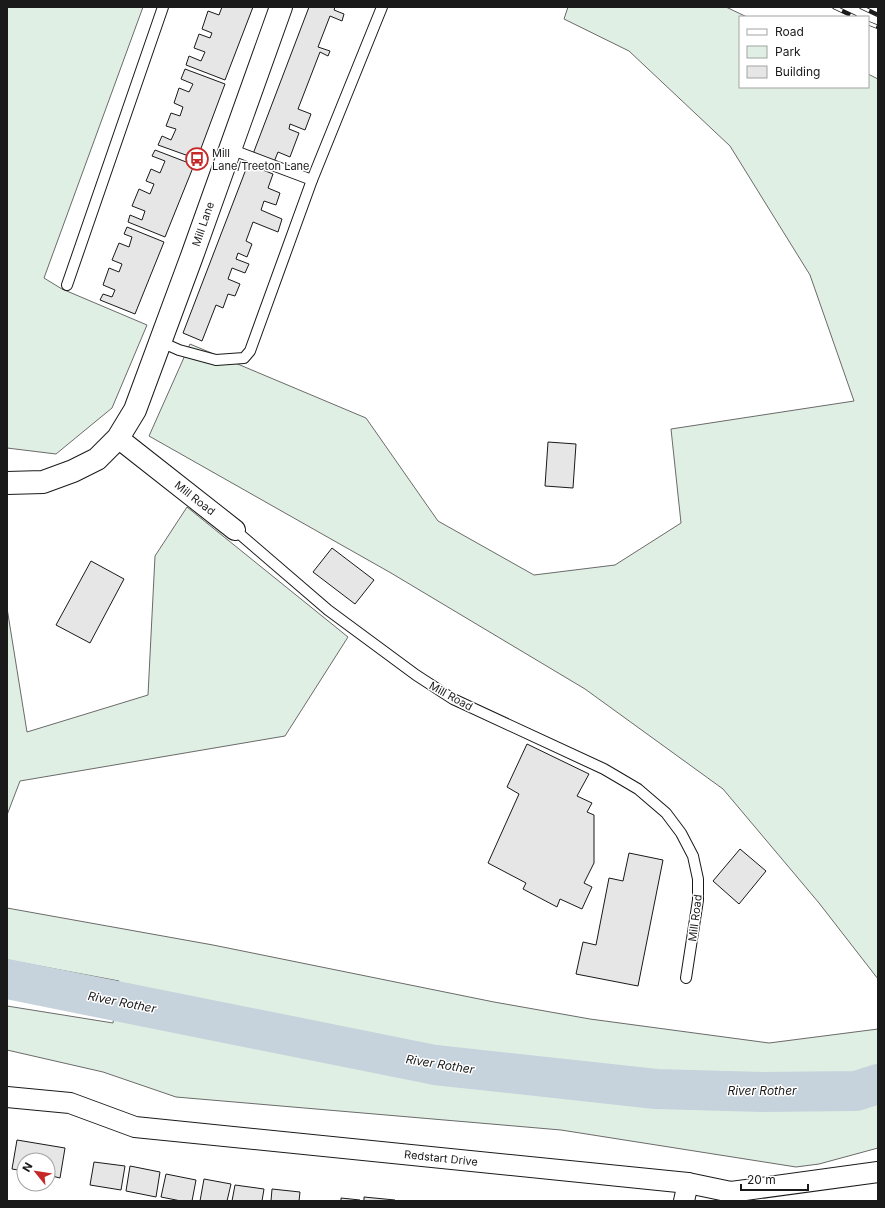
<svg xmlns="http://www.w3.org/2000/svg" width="885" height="1208" viewBox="0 0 885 1208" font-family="Inter,sans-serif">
<rect width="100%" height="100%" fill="#fff"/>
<g fill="#e0efe3" stroke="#6a6a6a">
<path d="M 7,7 L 143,7 L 44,278 L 62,289 L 147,325 L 112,408 L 56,454 L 7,448 Z"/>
<path d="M 568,7 L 726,7 L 747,17 L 740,17 L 740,87 L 868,87 L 868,74 L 878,79 L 878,979 L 819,903 L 723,789 L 585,689 L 391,573 L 149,436 L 190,344 L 366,418 L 438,521 L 534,575 L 615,565 L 681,523 L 671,429 L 854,401 L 810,275 L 730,146 L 629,51 L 564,19 Z"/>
<path d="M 187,507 L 348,637 L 285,736 L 20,781 L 7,815 L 7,608 L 27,732 L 148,695 L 155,556 Z"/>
<path d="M 7,908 L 213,945 L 494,1002 L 590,1019 L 769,1043 L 878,1029 L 878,1148 L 819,1164 L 796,1167 L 561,1130 L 176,1097 L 103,1072 L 7,1050 L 7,1006 L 113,1023 L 119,981 L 7,960 Z"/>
</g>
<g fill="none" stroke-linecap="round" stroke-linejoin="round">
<path stroke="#c6d2dc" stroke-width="40" d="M 7,979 L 435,1065 L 656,1089 L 762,1092 L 856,1091 L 878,1084"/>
</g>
<g fill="#e6e6e6" stroke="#1a1a1a">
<path d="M 222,7 L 253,7 L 225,80 L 186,65 L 189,56 L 201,61 L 205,52 L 194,48 L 199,34 L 210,38 L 212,33 L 202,29 L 208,11 L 219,15 Z"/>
<path d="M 309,7 L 335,7 L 334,10 L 344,14 L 342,21 L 330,16 L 318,47 L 330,51 L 328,56 L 320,52 L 298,109 L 311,114 L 305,130 L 290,124 L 289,129 L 299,133 L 290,157 L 278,152 L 274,162 L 253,154 Z"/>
<path d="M 185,69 L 225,84 L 197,159 L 158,145 L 162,136 L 171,140 L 176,129 L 166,126 L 171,113 L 180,116 L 183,107 L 174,103 L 179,88 L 189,92 L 193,84 L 181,79 Z"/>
<path d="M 155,150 L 194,165 L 165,237 L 128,222 L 130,215 L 142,220 L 145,211 L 132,206 L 139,189 L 150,194 L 154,184 L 146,181 L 151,169 L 160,173 L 165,161 L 152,156 Z"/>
<path d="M 248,164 L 273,174 L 268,188 L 280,193 L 276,205 L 264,201 L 261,210 L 282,219 L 278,232 L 253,222 L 246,241 L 252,244 L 247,257 L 238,253 L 236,259 L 249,264 L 245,273 L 232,268 L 228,279 L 240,284 L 235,296 L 228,294 L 223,308 L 216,305 L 202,341 L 183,333 Z"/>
<path d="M 127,227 L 164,242 L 135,314 L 100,300 L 103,294 L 112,297 L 115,290 L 103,285 L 109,268 L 119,272 L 122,264 L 112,260 L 119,243 L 129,247 L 132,237 L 124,234 Z"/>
<path d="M 548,442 L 576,444 L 573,488 L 545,486 Z"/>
<path d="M 332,548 L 374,580 L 355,604 L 313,572 Z"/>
<path d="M 91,561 L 124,579 L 90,643 L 56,625 Z"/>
<path d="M 527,744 L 589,774 L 577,796 L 592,803 L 587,812 L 594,815 L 594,863 L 584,883 L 592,887 L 582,909 L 560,899 L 557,907 L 523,889 L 526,883 L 488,863 L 519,794 L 507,787 Z"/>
<path d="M 740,849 L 766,871 L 739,904 L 713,881 Z"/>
<path d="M 629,853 L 663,860 L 638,986 L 576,974 L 583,942 L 596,945 L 609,878 L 623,881 Z"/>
<path d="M 17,1140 L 65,1148 L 60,1178 L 48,1175 L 48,1160 L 24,1160 L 24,1171 L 12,1169 Z"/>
<path d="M 94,1162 L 125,1166 L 121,1190 L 90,1185 Z"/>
<path d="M 130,1166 L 160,1172 L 156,1197 L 126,1191 Z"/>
<path d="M 166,1174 L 196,1180 L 192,1201 L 181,1201 L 161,1197 Z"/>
<path d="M 204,1179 L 231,1184 L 227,1201 L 200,1201 Z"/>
<path d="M 235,1185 L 264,1189 L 262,1201 L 232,1201 Z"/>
<path d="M 272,1189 L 300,1192 L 299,1201 L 271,1201 Z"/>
<path d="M 364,1197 L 395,1200 L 395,1201 L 364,1201 Z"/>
<path d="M 341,1198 L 360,1200 L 360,1201 L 341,1201 Z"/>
</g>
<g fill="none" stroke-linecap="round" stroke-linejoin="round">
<g stroke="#1a1a1a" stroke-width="12">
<g id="service">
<path d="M 230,149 L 312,180"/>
<path d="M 67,285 L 163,7"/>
<path d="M 161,342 L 179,350 L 216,360 L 244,358 L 250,351 L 312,180 L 382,7"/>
<path d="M 235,530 L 328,610 L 416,675 L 453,699 L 604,769 L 638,789 L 666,813 L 681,833 L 693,856 L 698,879 L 698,900 L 686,978"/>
</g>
</g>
<g stroke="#1a1a1a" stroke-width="22">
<g id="minor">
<path d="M 118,438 L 235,530"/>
<path d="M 7,1097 L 70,1103 L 135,1127 L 688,1183 L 731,1192 L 878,1172"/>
<path d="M 684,1201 L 688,1183"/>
</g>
</g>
<g stroke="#1a1a1a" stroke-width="24">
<path id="secondary" d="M 7,483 L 43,482 L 73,471 L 97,459 L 118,438 L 135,410 L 192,256 L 281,7"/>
</g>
<use href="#service" stroke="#fff" stroke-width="10"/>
<use href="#minor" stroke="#fff" stroke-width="20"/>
<use href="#secondary" stroke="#fff" stroke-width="22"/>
<g stroke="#1a1a1a" stroke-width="4.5">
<g id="rail">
<path d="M 834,7 L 855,17"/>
<path d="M 861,7 L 878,15"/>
<path d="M 868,23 L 878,27"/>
</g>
</g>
<use href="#rail" stroke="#fff" stroke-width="3" stroke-dasharray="9" stroke-linecap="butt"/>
</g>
<defs>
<g id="bus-ring" transform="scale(1.15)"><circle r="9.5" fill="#fff" stroke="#c62828" stroke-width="1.5"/><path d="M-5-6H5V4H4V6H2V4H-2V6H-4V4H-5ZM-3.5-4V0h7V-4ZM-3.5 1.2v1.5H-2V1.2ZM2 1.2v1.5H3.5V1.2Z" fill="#c62828"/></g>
</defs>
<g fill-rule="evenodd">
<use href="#bus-ring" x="197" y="159"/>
</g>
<g text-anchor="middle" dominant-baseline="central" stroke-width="3" stroke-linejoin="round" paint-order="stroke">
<g font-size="11" fill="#1a1a1a" stroke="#fff" text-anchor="start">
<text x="212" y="153">Mill<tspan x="212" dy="13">Lane/Treeton Lane</tspan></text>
</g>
<g font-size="11" fill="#1a1a1a" stroke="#fff">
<text transform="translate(203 224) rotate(-71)">Mill Lane</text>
<text transform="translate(195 498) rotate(38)">Mill Road</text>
<text transform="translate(451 696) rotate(29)">Mill Road</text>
<text transform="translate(695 918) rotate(-83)">Mill Road</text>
<text transform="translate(441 1158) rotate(6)">Redstart Drive</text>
</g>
<g font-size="12" font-style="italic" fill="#1a1a1a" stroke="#fff">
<text transform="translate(122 1002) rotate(11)">River Rother</text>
<text transform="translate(440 1064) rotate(9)">River Rother</text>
<text x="762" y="1090">River Rother</text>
</g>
</g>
<rect width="885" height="1208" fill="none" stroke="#1a1a1a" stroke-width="16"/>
<rect x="739" y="16" width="130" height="72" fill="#ffffff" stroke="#a3a3a3"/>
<rect x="747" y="29" width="20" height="6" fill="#ffffff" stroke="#a3a3a3"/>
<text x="775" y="36" font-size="12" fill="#1a1a1a">Road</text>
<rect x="747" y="46" width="20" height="12" fill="#e0efe3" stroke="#a3a3a3"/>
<text x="775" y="56" font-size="12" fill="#1a1a1a">Park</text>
<rect x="747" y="66" width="20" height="12" fill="#e6e6e6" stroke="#a3a3a3"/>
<text x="775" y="76" font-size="12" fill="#1a1a1a">Building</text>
<g transform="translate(36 1172) rotate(300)"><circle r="19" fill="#ffffff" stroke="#a3a3a3"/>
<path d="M0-3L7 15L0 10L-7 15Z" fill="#c62828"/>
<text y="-6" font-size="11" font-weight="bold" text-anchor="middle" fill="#1a1a1a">N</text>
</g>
<path d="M741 1184v6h67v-6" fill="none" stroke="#1a1a1a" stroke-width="2"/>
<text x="747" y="1184" font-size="12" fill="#1a1a1a" stroke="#ffffff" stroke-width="3" paint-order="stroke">20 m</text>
</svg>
